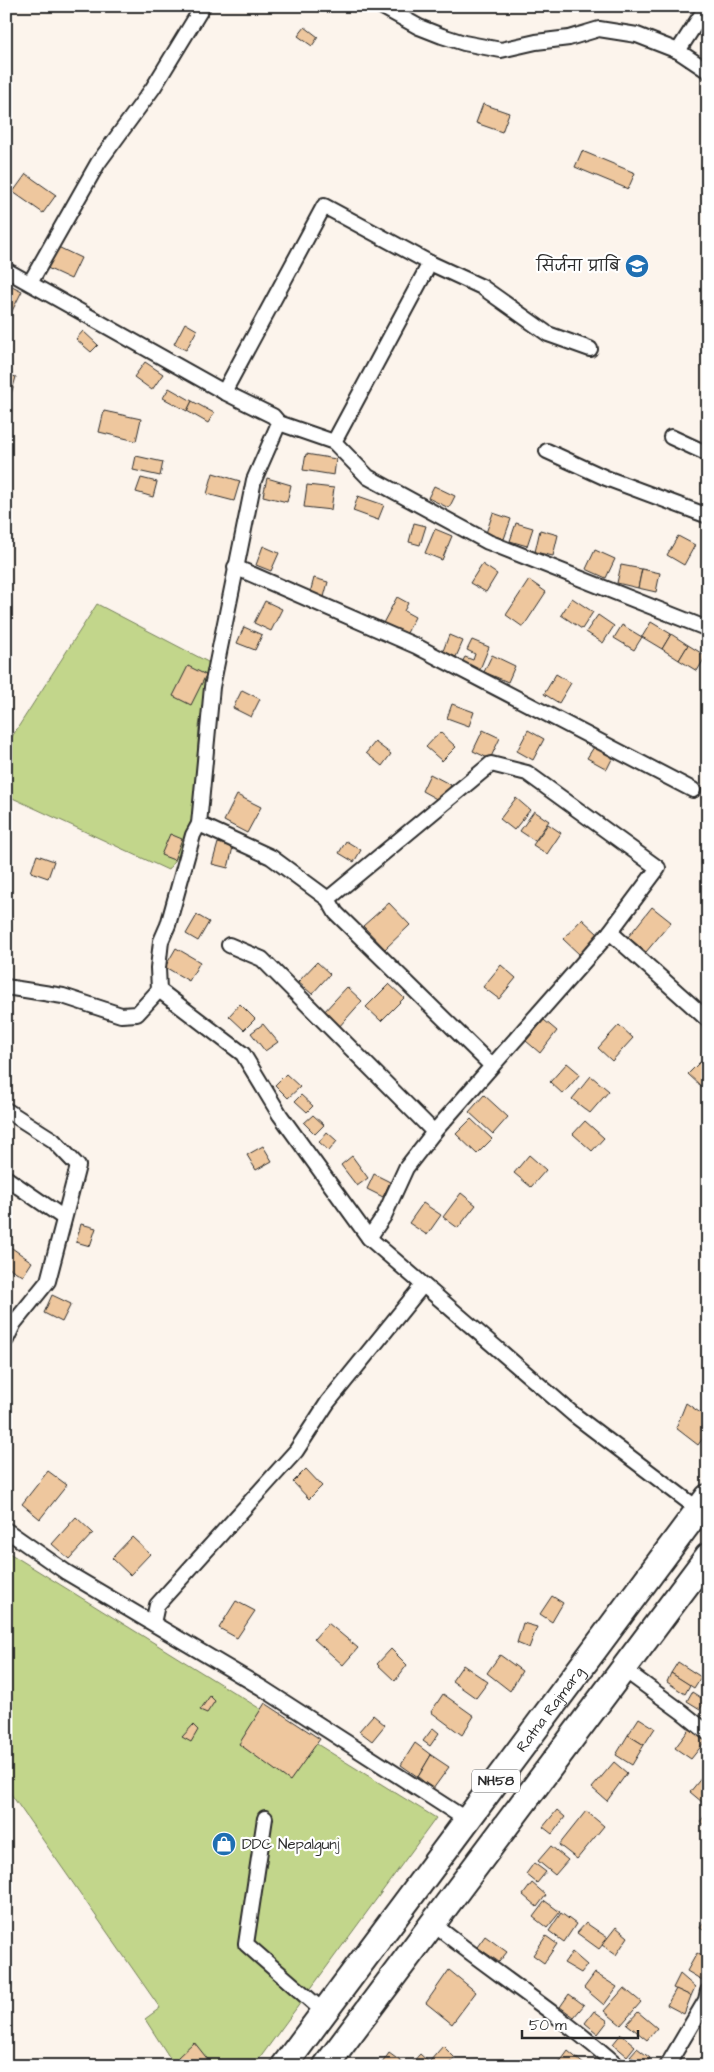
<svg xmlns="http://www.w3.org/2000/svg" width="714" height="2072" viewBox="0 0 714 2072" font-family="'Architects Daughter','Playpen Sans Deva',sans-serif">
<rect width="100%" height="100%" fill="#fcf4ec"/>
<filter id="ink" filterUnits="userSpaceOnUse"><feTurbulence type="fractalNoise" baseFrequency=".02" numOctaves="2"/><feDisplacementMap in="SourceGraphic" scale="10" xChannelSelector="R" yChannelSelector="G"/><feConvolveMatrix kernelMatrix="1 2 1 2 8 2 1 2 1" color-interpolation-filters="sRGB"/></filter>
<g filter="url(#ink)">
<g fill="#c2d68b" stroke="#76805b">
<path d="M 97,604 L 208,662 L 210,675 L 199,726 L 193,835 L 168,870 L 6,795 L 6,746 Z"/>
<path d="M 6,1551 L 436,1818 L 254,2066 L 175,2066 L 145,2019 L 160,2008 L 6,1787 Z"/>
</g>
<g fill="#eec79e" stroke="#2b2b2b">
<path d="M 305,27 L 318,37 L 312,46 L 298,36 Z"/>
<path d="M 483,104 L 509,113 L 502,132 L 476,123 Z"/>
<path d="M 582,151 L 635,173 L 628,189 L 575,167 Z"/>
<path d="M 26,174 L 56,195 L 43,213 L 13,192 Z"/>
<path d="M 56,246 L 81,258 L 71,279 L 45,267 Z"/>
<path d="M 6,283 L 22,291 L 11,313 L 6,310 Z"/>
<path d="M 185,323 L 197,330 L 186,350 L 174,344 Z"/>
<path d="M 83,331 L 98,345 L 91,352 L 76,339 Z"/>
<path d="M 145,362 L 163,374 L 152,390 L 134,377 Z"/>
<path d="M 6,374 L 16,377 L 11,394 L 6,392 Z"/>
<path d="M 169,388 L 192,401 L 187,411 L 163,398 Z"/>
<path d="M 192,401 L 214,413 L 208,423 L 187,411 Z"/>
<path d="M 104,411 L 141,419 L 136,441 L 99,432 Z"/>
<path d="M 306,454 L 336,459 L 334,475 L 303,470 Z"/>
<path d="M 136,456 L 163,462 L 160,476 L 133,470 Z"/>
<path d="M 213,473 L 240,481 L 234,501 L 207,494 Z"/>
<path d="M 141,478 L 157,482 L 153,497 L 136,492 Z"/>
<path d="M 267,478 L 291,485 L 287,502 L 263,496 Z"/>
<path d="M 307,485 L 334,488 L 331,510 L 304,507 Z"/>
<path d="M 434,486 L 455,496 L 449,508 L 428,498 Z"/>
<path d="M 358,496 L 384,505 L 378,520 L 353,511 Z"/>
<path d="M 493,513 L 511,519 L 504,539 L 486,533 Z"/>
<path d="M 414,523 L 426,526 L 420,545 L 409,542 Z"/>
<path d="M 516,523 L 533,528 L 527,546 L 510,541 Z"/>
<path d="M 435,529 L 452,536 L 442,560 L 425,553 Z"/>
<path d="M 540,530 L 558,535 L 553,556 L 535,552 Z"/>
<path d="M 678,536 L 695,545 L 684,565 L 667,555 Z"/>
<path d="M 263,546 L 279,553 L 271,571 L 256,565 Z"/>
<path d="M 595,550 L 615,559 L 606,578 L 586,569 Z"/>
<path d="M 482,564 L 497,574 L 486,592 L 470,583 Z"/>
<path d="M 621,565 L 642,569 L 638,588 L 617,583 Z"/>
<path d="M 642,569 L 660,573 L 656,592 L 638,588 Z"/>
<path d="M 314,578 L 328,582 L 324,597 L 310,593 Z"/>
<path d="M 529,580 L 546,592 L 523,627 L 506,615 Z"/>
<path d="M 397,597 L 408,603 L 404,611 L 415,617 L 405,637 L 382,625 Z"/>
<path d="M 572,598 L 593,612 L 582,629 L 561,615 Z"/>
<path d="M 265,601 L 282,609 L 271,631 L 254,623 Z"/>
<path d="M 598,615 L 614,626 L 603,643 L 586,632 Z"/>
<path d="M 651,622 L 671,634 L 662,649 L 642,637 Z"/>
<path d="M 622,625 L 642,637 L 634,650 L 614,638 Z"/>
<path d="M 244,627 L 262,635 L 255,650 L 237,643 Z"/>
<path d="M 671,634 L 688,645 L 679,660 L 662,649 Z"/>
<path d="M 449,635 L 463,641 L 456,657 L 443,651 Z"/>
<path d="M 472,640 L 489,647 L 478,674 L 460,666 L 465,657 L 473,660 L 475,654 L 467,650 Z"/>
<path d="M 688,645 L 706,656 L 697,671 L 679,660 Z"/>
<path d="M 492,655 L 515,666 L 508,682 L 484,672 Z"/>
<path d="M 188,666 L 206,675 L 191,705 L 173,696 Z"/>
<path d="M 556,674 L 571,683 L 559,703 L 544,694 Z"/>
<path d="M 242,690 L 260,699 L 251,717 L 233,708 Z"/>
<path d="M 452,704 L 474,712 L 469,726 L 447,718 Z"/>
<path d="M 483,730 L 500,738 L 490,759 L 473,751 Z"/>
<path d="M 528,730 L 544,739 L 533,760 L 517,751 Z"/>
<path d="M 440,732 L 456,747 L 442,761 L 426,747 Z"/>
<path d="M 375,742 L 391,754 L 382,766 L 366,753 Z"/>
<path d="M 594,747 L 613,757 L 607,769 L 587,758 Z"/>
<path d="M 430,774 L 451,785 L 442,802 L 422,791 Z"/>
<path d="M 237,795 L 261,807 L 247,833 L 224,821 Z"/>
<path d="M 516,798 L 530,810 L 514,830 L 500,819 Z"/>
<path d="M 534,811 L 549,821 L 535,841 L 520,831 Z"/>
<path d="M 548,824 L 561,833 L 547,854 L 533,845 Z"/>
<path d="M 170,834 L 182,839 L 174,860 L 161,855 Z"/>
<path d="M 346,841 L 361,850 L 354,862 L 339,853 Z"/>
<path d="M 218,843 L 233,847 L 228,868 L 212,864 Z"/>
<path d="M 37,855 L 54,861 L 48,878 L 31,872 Z"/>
<path d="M 389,903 L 410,925 L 385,949 L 363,926 Z"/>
<path d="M 652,907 L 671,922 L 646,952 L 628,937 Z"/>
<path d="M 197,915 L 209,922 L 198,941 L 186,934 Z"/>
<path d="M 582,919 L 599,935 L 580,955 L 563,939 Z"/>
<path d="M 176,948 L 200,962 L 189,981 L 165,967 Z"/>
<path d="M 317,962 L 330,974 L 312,994 L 298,982 Z"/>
<path d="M 501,965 L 516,978 L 499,999 L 483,987 Z"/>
<path d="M 389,984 L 404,998 L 381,1021 L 366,1007 Z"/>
<path d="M 347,987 L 362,1001 L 338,1028 L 322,1014 Z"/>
<path d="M 240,1004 L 255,1019 L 244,1030 L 229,1016 Z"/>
<path d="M 544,1020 L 557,1031 L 540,1053 L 526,1041 Z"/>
<path d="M 263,1024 L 278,1042 L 265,1051 L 251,1033 Z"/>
<path d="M 619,1025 L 633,1038 L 612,1061 L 598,1048 Z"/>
<path d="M 708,1054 L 708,1081 L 702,1087 L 688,1074 Z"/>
<path d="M 567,1063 L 580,1074 L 563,1094 L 550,1082 Z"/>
<path d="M 286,1074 L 300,1087 L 288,1098 L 275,1085 Z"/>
<path d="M 591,1076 L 609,1091 L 590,1113 L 572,1099 Z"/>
<path d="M 301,1095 L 313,1106 L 307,1112 L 295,1101 Z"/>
<path d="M 484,1095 L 508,1117 L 493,1134 L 469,1112 Z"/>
<path d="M 313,1115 L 324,1125 L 315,1134 L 304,1123 Z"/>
<path d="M 471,1119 L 492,1139 L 477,1154 L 456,1134 Z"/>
<path d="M 585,1121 L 604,1138 L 592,1151 L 573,1134 Z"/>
<path d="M 327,1132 L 337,1141 L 329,1151 L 319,1142 Z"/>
<path d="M 263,1146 L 272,1161 L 256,1170 L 247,1155 Z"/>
<path d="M 529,1155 L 546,1170 L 531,1187 L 514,1173 Z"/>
<path d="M 352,1156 L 368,1178 L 357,1186 L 341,1165 Z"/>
<path d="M 374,1174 L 390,1182 L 383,1197 L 367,1189 Z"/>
<path d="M 461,1193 L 476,1205 L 458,1228 L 443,1217 Z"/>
<path d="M 423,1203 L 441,1215 L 427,1235 L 409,1223 Z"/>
<path d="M 81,1224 L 96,1228 L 90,1246 L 76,1242 Z"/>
<path d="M 9,1246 L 32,1262 L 23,1276 L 6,1266 L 6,1250 Z"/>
<path d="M 52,1295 L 71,1304 L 62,1322 L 44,1313 Z"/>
<path d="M 686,1403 L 708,1418 L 708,1431 L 698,1445 L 676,1428 Z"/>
<path d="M 306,1469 L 322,1486 L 309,1499 L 293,1482 Z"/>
<path d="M 48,1471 L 67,1485 L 40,1519 L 22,1504 Z"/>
<path d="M 76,1517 L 93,1533 L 69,1559 L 52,1544 Z"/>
<path d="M 132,1537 L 150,1554 L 130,1575 L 112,1558 Z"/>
<path d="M 552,1596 L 563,1603 L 552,1622 L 540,1614 Z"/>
<path d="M 236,1601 L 255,1611 L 237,1638 L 219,1628 Z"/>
<path d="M 328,1623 L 358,1648 L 343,1665 L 314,1639 Z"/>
<path d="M 523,1623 L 537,1627 L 529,1648 L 517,1643 Z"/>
<path d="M 391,1649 L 407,1665 L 395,1681 L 377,1664 Z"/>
<path d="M 500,1655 L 522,1671 L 510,1691 L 487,1673 Z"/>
<path d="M 678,1662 L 701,1677 L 694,1688 L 671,1673 Z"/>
<path d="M 463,1665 L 488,1682 L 476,1698 L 452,1681 Z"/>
<path d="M 671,1673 L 690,1685 L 685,1694 L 667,1682 Z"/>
<path d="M 692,1692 L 706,1701 L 700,1709 L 687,1701 Z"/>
<path d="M 443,1694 L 474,1716 L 462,1735 L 431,1712 Z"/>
<path d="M 210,1696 L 215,1701 L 207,1713 L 200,1710 Z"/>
<path d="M 265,1703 L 320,1739 L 290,1781 L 239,1744 Z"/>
<path d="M 373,1715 L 385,1725 L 372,1741 L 359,1731 Z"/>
<path d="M 639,1718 L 655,1728 L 644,1745 L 628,1735 Z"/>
<path d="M 193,1725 L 198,1730 L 191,1742 L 182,1737 Z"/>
<path d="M 691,1727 L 707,1739 L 691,1759 L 675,1748 Z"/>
<path d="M 433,1728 L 439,1733 L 430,1746 L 423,1741 Z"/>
<path d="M 628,1735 L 644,1745 L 632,1765 L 616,1755 Z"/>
<path d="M 415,1743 L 431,1755 L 418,1777 L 401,1765 Z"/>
<path d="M 431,1755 L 449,1767 L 433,1789 L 418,1777 Z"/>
<path d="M 614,1762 L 627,1773 L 607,1801 L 592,1788 Z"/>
<path d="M 703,1776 L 708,1780 L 708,1807 L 690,1792 Z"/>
<path d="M 557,1810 L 565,1817 L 552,1834 L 543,1827 Z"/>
<path d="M 586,1811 L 604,1826 L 577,1859 L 559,1845 Z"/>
<path d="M 708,1811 L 708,1828 L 700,1822 Z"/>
<path d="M 551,1846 L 568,1860 L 555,1875 L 538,1861 Z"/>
<path d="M 534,1863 L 546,1872 L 537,1883 L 526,1874 Z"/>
<path d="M 532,1883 L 546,1895 L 537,1907 L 523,1895 Z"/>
<path d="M 545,1901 L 560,1912 L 547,1928 L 533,1917 Z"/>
<path d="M 561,1913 L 576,1924 L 564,1942 L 549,1931 Z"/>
<path d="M 708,1916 L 708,1933 L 700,1928 Z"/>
<path d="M 586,1923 L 608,1938 L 599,1949 L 577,1933 Z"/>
<path d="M 616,1927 L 628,1937 L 616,1955 L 602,1945 Z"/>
<path d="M 485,1936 L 507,1952 L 499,1962 L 477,1947 Z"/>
<path d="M 546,1936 L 557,1944 L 544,1963 L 533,1955 Z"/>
<path d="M 572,1952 L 587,1965 L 581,1973 L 564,1963 Z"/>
<path d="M 697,1953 L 708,1960 L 708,1971 L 702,1980 L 687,1971 Z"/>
<path d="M 449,1970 L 476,1992 L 452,2024 L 426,2003 Z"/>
<path d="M 595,1973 L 617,1987 L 604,2005 L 584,1988 Z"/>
<path d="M 680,1974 L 695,1987 L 691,1996 L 673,1988 Z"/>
<path d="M 624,1988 L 641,2002 L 621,2025 L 604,2011 Z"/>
<path d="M 676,1989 L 691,1996 L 684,2014 L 667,2005 Z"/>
<path d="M 569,1994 L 584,2005 L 574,2017 L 560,2007 Z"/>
<path d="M 594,2011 L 608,2021 L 598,2034 L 585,2023 Z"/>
<path d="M 638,2012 L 657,2028 L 647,2040 L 627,2024 Z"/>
<path d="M 621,2034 L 635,2046 L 627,2056 L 613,2044 Z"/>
<path d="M 194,2042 L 213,2066 L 186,2066 L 178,2057 Z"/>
<path d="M 443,2046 L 455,2058 L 448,2066 L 434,2066 L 430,2061 Z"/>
<path d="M 637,2048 L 650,2058 L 644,2066 L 630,2056 Z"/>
<path d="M 568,2051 L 586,2066 L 557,2066 Z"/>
<path d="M 389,2053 L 407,2066 L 380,2066 Z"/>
<path d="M 420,2054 L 433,2066 L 409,2066 Z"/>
</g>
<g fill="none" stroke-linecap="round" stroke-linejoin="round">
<g stroke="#2b2b2b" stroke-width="18">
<g id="street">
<path d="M 381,6 L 419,27 L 442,36 L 464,43 L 501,50 L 536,42 L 569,38 L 599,29 L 637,35 L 678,51 L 708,71"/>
<path d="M 678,51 L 707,6"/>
<path d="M 6,270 L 224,392 L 273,416 L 279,423 L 334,442 L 368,477 L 488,542 L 708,629"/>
<path d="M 30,283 L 98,163 L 153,88 L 203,6"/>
<path d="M 224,392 L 324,206 L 430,263 L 482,287 L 548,334 L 590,349"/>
<path d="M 279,423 L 254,480 L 212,687 L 199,824 L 193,835 L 168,925 L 161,941 L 158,968 L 159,990 L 243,1054 L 280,1115 L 369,1238 L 384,1216 L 406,1168 L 434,1132 L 610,932 L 658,868 L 527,773 L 491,764 L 328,899"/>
<path d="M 671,437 L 708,454"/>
<path d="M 334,442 L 430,263"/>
<path d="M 547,451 L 606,478 L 708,516"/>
<path d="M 235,567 L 416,646 L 693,790"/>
<path d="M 199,824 L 271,857 L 328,899 L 336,913 L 492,1066"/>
<path d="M 610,932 L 708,1020"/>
<path d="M 229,945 L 262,959 L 434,1132"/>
<path d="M 6,987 L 63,996 L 121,1015 L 137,1014 L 159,990"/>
<path d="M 6,1110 L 53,1140 L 78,1166 L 48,1281 L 14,1323 L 6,1340"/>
<path d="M 6,1178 L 64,1218"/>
<path d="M 369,1238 L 573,1414 L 698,1509"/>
<path d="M 6,1530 L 66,1572 L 262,1688 L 467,1820"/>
<path d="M 153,1623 L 157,1605 L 296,1451 L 328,1402 L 422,1286"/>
<path d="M 622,1668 L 682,1712 L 708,1733"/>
<path d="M 265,1818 L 246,1944 L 324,2012"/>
<path d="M 432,1923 C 493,1972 559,2014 618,2066"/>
<path d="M 667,2066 L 706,2000 L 708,1991"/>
</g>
</g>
<g stroke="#2b2b2b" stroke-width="29">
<g id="highway">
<path id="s1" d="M 284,2066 L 708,1497"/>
<path d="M 326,2066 L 708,1556"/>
</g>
</g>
<use href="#street" stroke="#fff" stroke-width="14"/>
<use href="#highway" stroke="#fff" stroke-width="25"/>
</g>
</g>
<defs>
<g id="school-disc" transform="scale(1.25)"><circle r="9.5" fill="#1f6fb2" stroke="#fff"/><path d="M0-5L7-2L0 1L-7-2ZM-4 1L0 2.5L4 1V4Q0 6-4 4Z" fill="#fff"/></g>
<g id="shop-disc" transform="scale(1.25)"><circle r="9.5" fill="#1f6fb2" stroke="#fff"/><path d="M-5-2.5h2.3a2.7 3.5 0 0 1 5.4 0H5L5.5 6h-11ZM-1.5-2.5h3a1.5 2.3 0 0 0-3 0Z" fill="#fff"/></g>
</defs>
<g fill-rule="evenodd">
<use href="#school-disc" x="637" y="266"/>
<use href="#shop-disc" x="224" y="1844"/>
</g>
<g text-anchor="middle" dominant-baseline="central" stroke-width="4.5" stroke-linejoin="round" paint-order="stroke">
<rect fill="#fff" stroke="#6b6b6b" stroke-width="1" x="472" y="1769.5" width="48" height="23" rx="4"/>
<g font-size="14" font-weight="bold" fill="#2b2b2b">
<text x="496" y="1781">NH58</text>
</g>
<g font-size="15" fill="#2b2b2b" stroke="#fff" text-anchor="end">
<text x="620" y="266">सिर्जना प्राबि</text>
<text x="242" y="1844" text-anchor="start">DDC Nepalgunj</text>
</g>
<g font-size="15" fill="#2b2b2b" stroke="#fff">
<text stroke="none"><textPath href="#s1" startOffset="445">Ratna Rajmarg</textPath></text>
</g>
</g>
<rect width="714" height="2072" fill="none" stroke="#fff" stroke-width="25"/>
<rect x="12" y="12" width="689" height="2047" fill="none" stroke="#2b2b2b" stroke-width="2" filter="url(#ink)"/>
<path d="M522 2030v8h116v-8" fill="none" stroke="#2b2b2b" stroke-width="2.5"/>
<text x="529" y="2030" font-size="15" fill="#2b2b2b" stroke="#ffffff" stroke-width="4" paint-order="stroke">50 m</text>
</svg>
